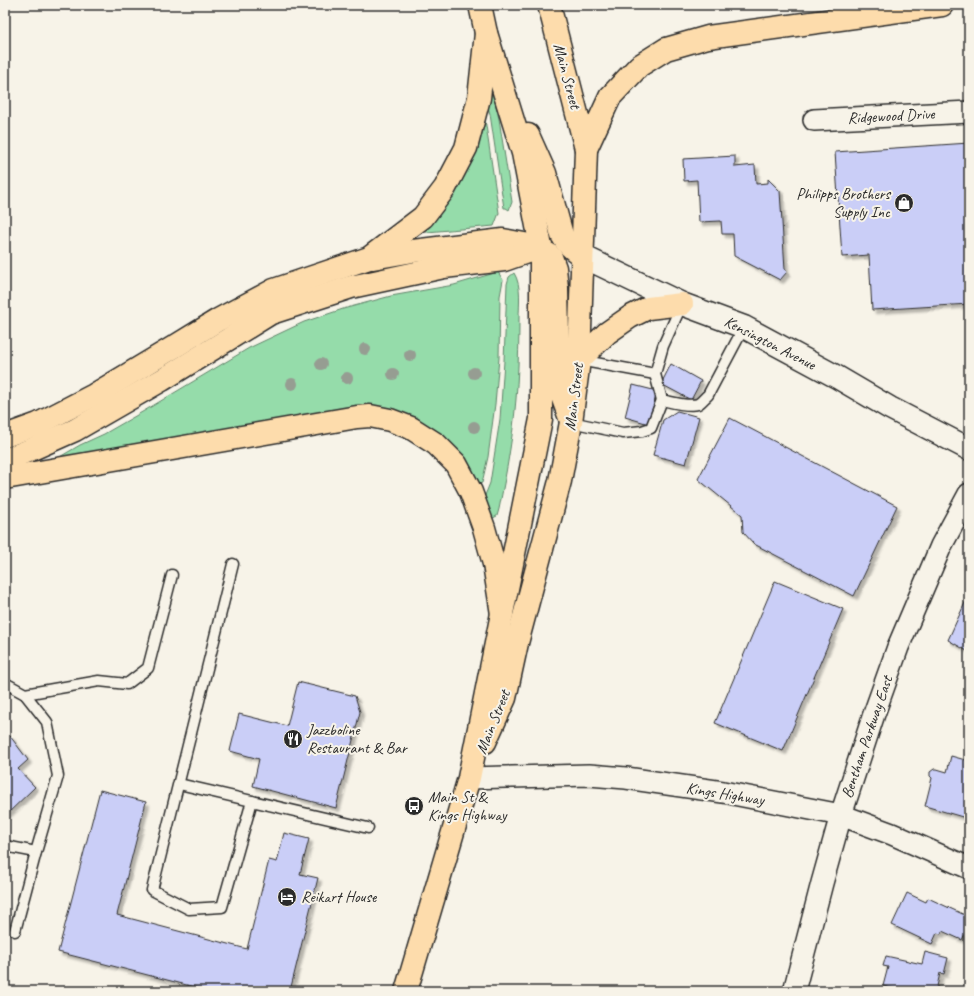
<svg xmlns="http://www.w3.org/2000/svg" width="974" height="996" viewBox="0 0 974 996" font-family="Caveat,sans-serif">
<defs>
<filter id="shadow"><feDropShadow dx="3.5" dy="3.5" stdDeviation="1" flood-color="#0004"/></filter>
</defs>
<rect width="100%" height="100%" fill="#f7f3e8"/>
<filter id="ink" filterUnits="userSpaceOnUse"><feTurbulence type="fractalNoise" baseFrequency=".025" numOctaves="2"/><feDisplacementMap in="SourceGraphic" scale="8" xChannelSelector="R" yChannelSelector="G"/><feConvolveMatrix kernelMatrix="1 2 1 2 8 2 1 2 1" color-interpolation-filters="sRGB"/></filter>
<g filter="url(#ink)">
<g fill="#95dcaa" stroke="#60846a">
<path d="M 491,91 L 493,93 L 499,119 L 512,202 L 509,210 L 506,208 L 504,208 L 490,114 L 487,104 Z"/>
<path d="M 484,112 L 499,213 L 494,226 L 427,232 L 426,227 Z"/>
<path d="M 498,272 L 503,280 L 500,296 L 499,358 L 495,404 L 488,457 L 482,483 L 477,484 L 469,464 L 436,430 L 392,412 L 353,409 L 58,458 L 80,445 L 104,434 L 144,411 L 249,348 L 304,322 L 343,309 L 391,296 L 454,285 Z"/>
<path d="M 514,273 C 522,286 519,304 519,318 C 519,361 517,406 510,449 C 507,469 503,489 499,509 L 497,516 L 493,518 L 489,512 L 484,498 L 490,483 L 500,419 L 504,361 L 507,284 L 509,277 Z"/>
</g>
<g fill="#cacef7" stroke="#2b2b2b" filter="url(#shadow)">
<path d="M 969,143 L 969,304 L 872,310 L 869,255 L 842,257 L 835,152 Z"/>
<path d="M 735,156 L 735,167 L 755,165 L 756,184 L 768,183 L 768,179 L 780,191 L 785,269 L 787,272 L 780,280 L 734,256 L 733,234 L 722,234 L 721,221 L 699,222 L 697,180 L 684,181 L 683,159 Z"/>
<path d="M 671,364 L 701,381 L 691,400 L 661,384 Z"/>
<path d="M 633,385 L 657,391 L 649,424 L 625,417 Z"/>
<path d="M 677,411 L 699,417 L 686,464 L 653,455 L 663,420 Z"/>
<path d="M 730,418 L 897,506 L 854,596 L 754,544 L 743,532 L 742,515 L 698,479 Z"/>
<path d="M 775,581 L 843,609 L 783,751 L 715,723 Z"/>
<path d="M 969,594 L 969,652 L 948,640 Z"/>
<path d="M 298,682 L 355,696 L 360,712 L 336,808 L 253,786 L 259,759 L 230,751 L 239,714 L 287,726 Z"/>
<path d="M 10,736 L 28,760 L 18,769 L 35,787 L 5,816 L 5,740 Z"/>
<path d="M 951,756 L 969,761 L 969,808 L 966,818 L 925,806 L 932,778 L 930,776 L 930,772 L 934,769 L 937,769 L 947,772 Z"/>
<path d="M 100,790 L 146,802 L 117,915 L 247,949 L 269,860 L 277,862 L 284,833 L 309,839 L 300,874 L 318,878 L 290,991 L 210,991 L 58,952 Z"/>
<path d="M 907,893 L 926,902 L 928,898 L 969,917 L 969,925 L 962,940 L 942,931 L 941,934 L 937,933 L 932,944 L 892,925 Z"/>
<path d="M 925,952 L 948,958 L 944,974 L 940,973 L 936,991 L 905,991 L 883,986 L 888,967 L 883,966 L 886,956 L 922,964 Z"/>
</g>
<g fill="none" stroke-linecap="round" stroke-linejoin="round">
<g stroke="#2b2b2b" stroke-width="13">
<g id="lane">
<path d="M 682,304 L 663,346 L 655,374 L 662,400 C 671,402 688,407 698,404 C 702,402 705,397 708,395 L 744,327"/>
<path d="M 579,360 L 655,374"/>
<path d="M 571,422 L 623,433 L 642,431 L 651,428 L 662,400"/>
<path d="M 233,564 L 152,890 L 189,909 L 222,907 L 252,801"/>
<path d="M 5,683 L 25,694 L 99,681 L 127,684 L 148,668 L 172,575"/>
<path d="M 179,784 L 368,828"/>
<path d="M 5,846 L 36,852"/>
<path d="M 15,931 L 36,852 L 58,776 L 47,722 L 25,694"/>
</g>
</g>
<g stroke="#2b2b2b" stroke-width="24">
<g id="street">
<path d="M 814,120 L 969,112"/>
<path d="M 469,778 L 589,775 L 626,778 L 723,792 L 841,815 L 892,834 L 969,868"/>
<path d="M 794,991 L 822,883 L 841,815 L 874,714 L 898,647 L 941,546 L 969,494"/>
</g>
</g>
<g stroke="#2b2b2b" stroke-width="25">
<path id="secondary" d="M 582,256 L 682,304 L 744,327 L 837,377 L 890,408 L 969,449"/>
</g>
<g stroke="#2b2b2b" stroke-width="25">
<g id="primary">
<path d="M 528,135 L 545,173 L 562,235 C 567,245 574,250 582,256"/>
<path d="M 548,254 L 551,257 L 555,268 L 557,288 L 559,388 L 570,418"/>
<path d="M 579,360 L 607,333 L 630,317 L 648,308 L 682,304"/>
<path d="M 485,742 L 505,698 L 517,643 L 560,481 L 571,422 L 579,360 L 586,149 L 549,5"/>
<path d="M 406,991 L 469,778 L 541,419 L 541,247 L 523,153 L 486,33 L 480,5"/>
</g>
</g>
<g stroke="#2b2b2b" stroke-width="25">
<g id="highway">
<path d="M 586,149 L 610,97 L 639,66 L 666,49 L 708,37 L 942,5"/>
<path d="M 373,258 L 413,251 L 503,240 L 540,247"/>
<path d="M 5,436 L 38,424 L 94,395 L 179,344 L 218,320 L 274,290 L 369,258 L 423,217 L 445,188 L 466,148 L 479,98 L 486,33"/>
<path d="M 5,460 L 30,450 L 75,430 L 162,380 L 271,313 L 351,287 L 444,267 L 504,260 L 541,247"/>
<path d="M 5,478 L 357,417 L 370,416 L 390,420 L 411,428 L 436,444 L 456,464 L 471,492 L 484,528 L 494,564 L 502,614"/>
</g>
</g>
<use href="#lane" stroke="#f7f3e8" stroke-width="10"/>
<use href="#street" stroke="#f7f3e8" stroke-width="21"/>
<use href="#secondary" stroke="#f7f3e8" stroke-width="22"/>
<use href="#primary" stroke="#fddcac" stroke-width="22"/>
<use href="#highway" stroke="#fddcac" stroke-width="22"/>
</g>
<g fill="#969d92">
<circle cx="365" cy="349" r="6"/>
<circle cx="410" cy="355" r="6"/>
<circle cx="321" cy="364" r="6"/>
<circle cx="474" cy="373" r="6"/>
<circle cx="393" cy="374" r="6"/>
<circle cx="347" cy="378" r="6"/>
<circle cx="292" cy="384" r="6"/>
<circle cx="474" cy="427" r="6"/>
</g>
</g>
<defs>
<g id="shop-disc" transform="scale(1)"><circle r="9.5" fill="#2b2b2b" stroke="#f7f3e8"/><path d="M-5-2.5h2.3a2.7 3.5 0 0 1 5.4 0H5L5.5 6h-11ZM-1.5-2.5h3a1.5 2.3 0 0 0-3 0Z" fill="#fff"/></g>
<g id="restaurant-disc" transform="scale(1)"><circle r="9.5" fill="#2b2b2b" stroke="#f7f3e8"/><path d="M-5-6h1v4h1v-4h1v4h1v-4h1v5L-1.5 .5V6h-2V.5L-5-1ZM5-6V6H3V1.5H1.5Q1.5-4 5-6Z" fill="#fff"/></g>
<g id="bus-disc" transform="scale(1)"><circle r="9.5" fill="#2b2b2b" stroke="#f7f3e8"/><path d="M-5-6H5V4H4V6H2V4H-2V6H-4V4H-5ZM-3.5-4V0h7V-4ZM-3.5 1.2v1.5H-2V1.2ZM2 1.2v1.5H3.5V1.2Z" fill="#fff"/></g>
<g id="hotel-disc" transform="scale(1)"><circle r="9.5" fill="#2b2b2b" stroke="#f7f3e8"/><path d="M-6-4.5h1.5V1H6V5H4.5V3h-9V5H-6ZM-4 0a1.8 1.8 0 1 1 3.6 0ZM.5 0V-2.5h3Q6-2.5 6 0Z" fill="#fff"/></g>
</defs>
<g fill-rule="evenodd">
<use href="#shop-disc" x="904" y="203"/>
<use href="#restaurant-disc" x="293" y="739"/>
<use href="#bus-disc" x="414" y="806"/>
<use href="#hotel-disc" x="287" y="897"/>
</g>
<g text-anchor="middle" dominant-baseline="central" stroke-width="4" stroke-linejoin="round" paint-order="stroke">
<g font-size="16" fill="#2b2b2b" stroke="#f7f3e8">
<text transform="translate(567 76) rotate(75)">Main Street</text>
<text transform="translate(891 116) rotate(-3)">Ridgewood Drive</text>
<text transform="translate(770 343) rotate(27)">Kensington Avenue</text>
<text transform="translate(574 397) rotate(-83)">Main Street</text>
<text transform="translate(493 722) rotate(-68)">Main Street</text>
<text transform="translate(867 737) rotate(-71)">Bentham Parkway East</text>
<text transform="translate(725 794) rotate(9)">Kings Highway</text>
</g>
<g font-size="16" fill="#2b2b2b" stroke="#f7f3e8" text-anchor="start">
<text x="890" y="194" text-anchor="end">Philipps Brothers<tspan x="890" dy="18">Supply Inc</tspan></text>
<text x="307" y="730">Jazzboline<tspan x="307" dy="18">Restaurant &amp; Bar</tspan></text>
<text x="428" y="797">Main St &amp;<tspan x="428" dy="18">Kings Highway</tspan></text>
<text x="301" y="897">Reikart House</text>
</g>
</g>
<rect width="974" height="996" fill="none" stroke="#f7f3e8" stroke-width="20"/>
<rect x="10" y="10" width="954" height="976" fill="none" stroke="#2b2b2b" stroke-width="1.5" filter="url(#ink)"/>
</svg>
